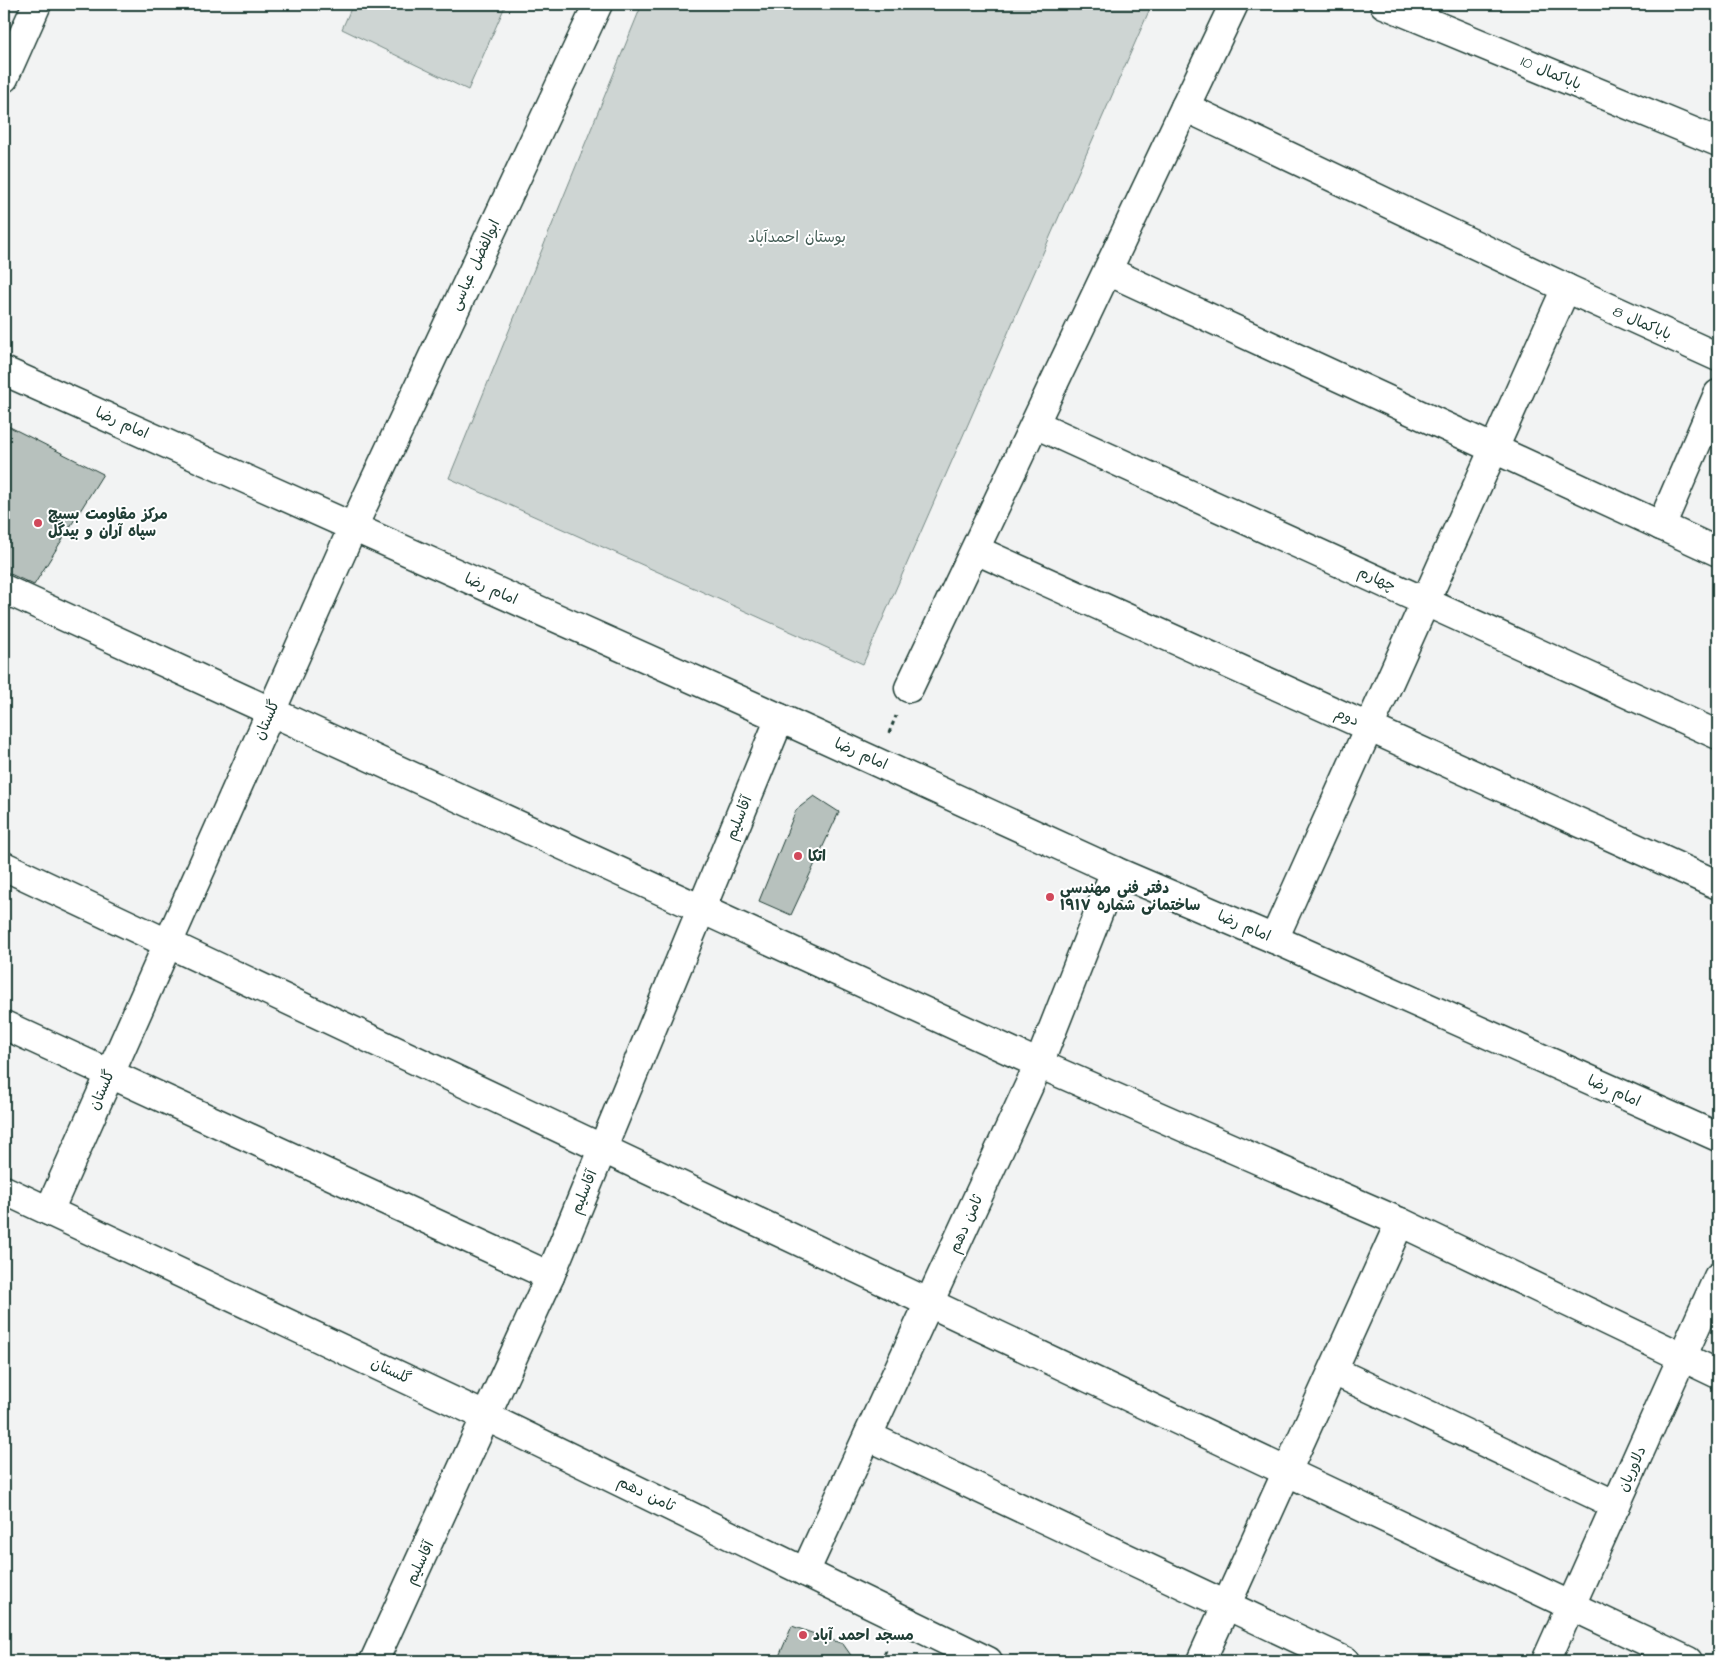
<svg xmlns="http://www.w3.org/2000/svg" width="1722" height="1665" viewBox="0 0 1722 1665" font-family="'Architects Daughter','Playpen Sans Arabic',sans-serif">
<rect width="100%" height="100%" fill="#f2f3f3"/>
<filter id="ink" filterUnits="userSpaceOnUse"><feTurbulence type="fractalNoise" baseFrequency=".02" numOctaves="2"/><feDisplacementMap in="SourceGraphic" scale="10" xChannelSelector="R" yChannelSelector="G"/><feConvolveMatrix kernelMatrix="1 2 1 2 8 2 1 2 1" color-interpolation-filters="sRGB"/></filter>
<g filter="url(#ink)">
<g fill="#ced5d3" stroke="#768984">
<path d="M 353,4 L 506,4 L 468,90 L 342,29 Z"/>
<path d="M 642,4 L 1152,4 L 863,664 L 449,478 Z"/>
</g>
<g fill="#b7c1bd" stroke="#1f3d34">
<path d="M 4,424 L 103,474 L 34,585 L 4,571 Z"/>
<path d="M 814,796 L 839,812 L 791,915 L 759,901 L 796,810 Z"/>
<path d="M 792,1626 L 843,1644 L 855,1661 L 777,1661 Z"/>
</g>
<g fill="none" stroke-linecap="round" stroke-linejoin="round">
<g stroke="#1f3d34" stroke-width="31">
<g id="minor">
<path d="M 1384,4 L 1718,142"/>
<path d="M 4,78 L 37,4"/>
<path d="M 1185,107 L 1566,288 L 1274,939"/>
<path d="M 1108,271 L 1718,552"/>
<path d="M 1566,288 L 1718,357"/>
<path d="M 4,371 L 780,718 L 1115,871 L 1274,939 L 1718,1137"/>
<path d="M 1035,424 L 1718,735"/>
<path d="M 1661,526 L 1718,394"/>
<path d="M 976,550 L 1718,885"/>
<path d="M 4,589 L 1039,1064 L 1400,1222 L 1718,1374"/>
<path d="M 909,688 L 1234,4"/>
<path d="M 4,866 L 1688,1661"/>
<path d="M 4,1025 L 550,1276"/>
<path d="M 4,1190 L 487,1417 L 988,1661"/>
<path d="M 49,1211 L 353,527 L 598,4"/>
<path d="M 1334,1371 L 1616,1505"/>
<path d="M 868,1436 L 1345,1661"/>
<path d="M 805,1572 L 1039,1064 L 1115,871"/>
<path d="M 374,1661 L 550,1276 L 780,718"/>
<path d="M 1201,1661 L 1400,1222"/>
<path d="M 1546,1661 L 1718,1277"/>
</g>
</g>
<g stroke="#1f3d34" stroke-width="3" stroke-dasharray="4 4" stroke-linecap="butt">
<path d="M 889,733 L 896,716"/>
<path d="M 881,1661 L 887,1648"/>
</g>
<use href="#minor" stroke="#fff" stroke-width="28"/>
</g>
</g>
<g fill="#d1495b" stroke="#fff" stroke-width="2">
<circle cx="38" cy="523" r="5"/>
<circle cx="798" cy="856" r="5"/>
<circle cx="1050" cy="897" r="5"/>
<circle cx="803" cy="1635" r="5"/>
</g>
<g text-anchor="middle" dominant-baseline="central" stroke-width="4" stroke-linejoin="round" paint-order="stroke">
<g font-size="15" fill="#1f3d34" stroke="#fff">
<text transform="translate(1551 73) rotate(23)">باباکمال 10</text>
<text transform="translate(475 265) rotate(-65)">ابوالفضل عباسی</text>
<text transform="translate(1642 323) rotate(24)">باباکمال 8</text>
<text transform="translate(122 423) rotate(24)">امام رضا</text>
<text transform="translate(1377 579) rotate(24)">چهارم</text>
<text transform="translate(491 589) rotate(24)">امام رضا</text>
<text transform="translate(1347 717) rotate(24)">دوم</text>
<text transform="translate(267 720) rotate(-66)">گلستان</text>
<text transform="translate(861 754) rotate(24)">امام رضا</text>
<text transform="translate(739 818) rotate(-68)">آقاسلیم</text>
<text transform="translate(1244 926) rotate(23)">امام رضا</text>
<text transform="translate(102 1090) rotate(-66)">گلستان</text>
<text transform="translate(1614 1091) rotate(24)">امام رضا</text>
<text transform="translate(584 1192) rotate(-68)">آقاسلیم</text>
<text transform="translate(966 1224) rotate(-66)">ثامن دهم</text>
<text transform="translate(391 1371) rotate(25)">گلستان</text>
<text transform="translate(1632 1469) rotate(-66)">دلاوریان</text>
<text transform="translate(646 1494) rotate(26)">ثامن دهم</text>
<text transform="translate(420 1563) rotate(-65)">آقاسلیم</text>
</g>
<g font-size="15" fill="#425b54" stroke="#fff">
<text x="797" y="237">بوستان احمدآباد</text>
</g>
<g font-size="15" font-weight="bold" fill="#1f3d34" stroke="#fff" text-anchor="start">
<text x="48" y="514">مرکز مقاومت بسیج<tspan x="48" dy="17">سپاه آران و بیدگل</tspan></text>
<text x="808" y="856">اتکا</text>
<text x="1060" y="888">دفتر فنی مهندسی<tspan x="1060" dy="17">ساختمانی شماره ۱۹۱۷</tspan></text>
<text x="813" y="1635">مسجد احمد آباد</text>
</g>
</g>
<rect width="1722" height="1665" fill="none" stroke="#fff" stroke-width="20"/>
<rect x="10" y="10" width="1702" height="1645" fill="none" stroke="#1f3d34" stroke-width="2" filter="url(#ink)"/>
</svg>
